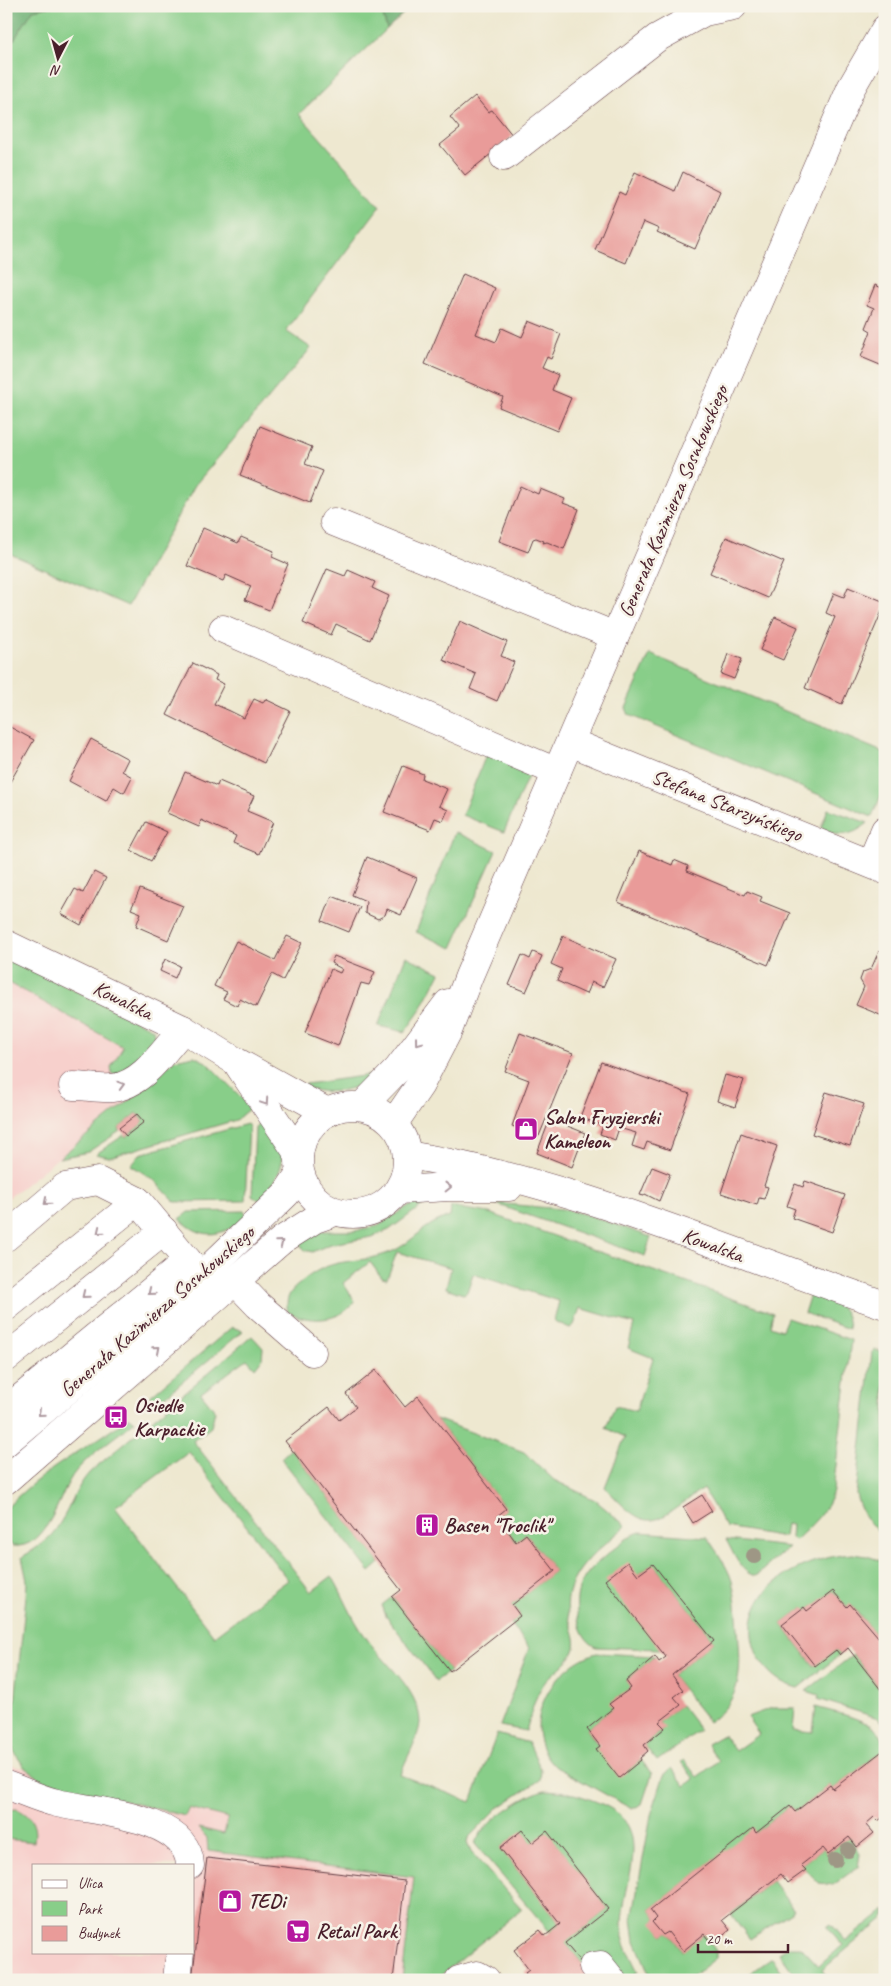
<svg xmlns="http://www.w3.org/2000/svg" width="891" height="1986" viewBox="0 0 891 1986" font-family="Caveat,sans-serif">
<rect width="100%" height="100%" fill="#f7f3e8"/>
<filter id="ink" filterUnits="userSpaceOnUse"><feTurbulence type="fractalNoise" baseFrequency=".02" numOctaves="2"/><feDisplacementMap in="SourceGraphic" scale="10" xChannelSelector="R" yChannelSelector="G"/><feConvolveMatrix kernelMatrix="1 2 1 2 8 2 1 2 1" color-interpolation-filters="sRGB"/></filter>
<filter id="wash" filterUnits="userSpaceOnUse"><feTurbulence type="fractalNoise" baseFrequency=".0096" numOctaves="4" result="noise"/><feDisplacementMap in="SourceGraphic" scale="20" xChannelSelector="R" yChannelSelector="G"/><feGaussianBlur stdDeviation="1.12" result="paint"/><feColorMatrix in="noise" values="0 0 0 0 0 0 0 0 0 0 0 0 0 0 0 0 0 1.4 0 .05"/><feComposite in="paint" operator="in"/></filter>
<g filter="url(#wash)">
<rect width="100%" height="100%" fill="#eee8d0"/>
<g fill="#f7d0cc" fill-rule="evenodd">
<path d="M 6,956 L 155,1035 L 155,1041 L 151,1047 L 146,1087 L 6,1200 Z"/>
<path d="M 6,1764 L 434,1867 L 407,1980 L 6,1980 ZM 34,1865 L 194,1865 L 194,1952 L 34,1952 Z"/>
</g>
<g fill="#88ce89" stroke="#69765a" fill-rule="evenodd">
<path d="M 52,6 L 380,6 L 387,29 L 299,114 L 380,206 L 286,331 L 311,348 L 195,485 L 128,606 L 6,552 L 6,52 L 33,10 Z"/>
<path d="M 650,654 L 885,753 L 885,786 L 872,817 L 629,715 L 626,708 Z"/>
<path d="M 488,750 L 522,769 L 528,776 L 504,832 L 462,815 Z"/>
<path d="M 828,809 L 868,823 C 852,836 838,839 821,827 Z"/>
<path d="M 455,832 L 496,851 L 452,948 L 416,932 Z"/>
<path d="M 6,956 L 153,1029 L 155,1041 L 128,1071 L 116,1076 L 112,1074 L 111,1067 L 123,1047 L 6,981 Z"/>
<path d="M 406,956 L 440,973 L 420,1011 L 405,1032 L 378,1026 Z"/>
<path d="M 194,1056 L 206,1062 L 251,1107 L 236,1120 L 109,1157 L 96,1154 L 124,1135 L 126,1137 L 144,1122 L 137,1113 L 119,1128 L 120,1131 L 88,1152 L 59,1158 L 146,1087 L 174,1060 Z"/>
<path d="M 370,1075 L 372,1079 C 352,1091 326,1096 305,1087 L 306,1084 Z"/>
<path d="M 264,1119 C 269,1127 276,1135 280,1143 C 289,1163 272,1187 261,1202 L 252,1195 L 255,1128 Z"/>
<path d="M 247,1124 L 249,1126 L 245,1201 L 175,1202 L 154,1180 L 131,1165 L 140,1154 Z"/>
<path d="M 423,1201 L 423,1205 L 389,1230 L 372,1237 L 331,1244 L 312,1252 L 305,1250 L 298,1243 L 321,1231 L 355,1231 L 378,1226 L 405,1208 Z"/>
<path d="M 493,1203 L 562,1209 L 588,1215 L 651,1237 L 645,1256 Z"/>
<path d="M 451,1207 L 489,1213 L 773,1313 L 770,1326 L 782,1330 L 787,1318 L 851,1340 L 833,1491 C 827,1512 811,1525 796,1540 L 791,1538 L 792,1525 L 786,1524 L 784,1537 L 726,1527 L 703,1489 C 653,1523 651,1538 605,1487 L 625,1437 L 606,1428 L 615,1406 L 636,1411 L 653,1358 L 628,1348 L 634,1324 L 580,1308 L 574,1325 L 570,1328 L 554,1321 L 559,1301 L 473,1274 L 467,1292 L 463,1294 L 446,1288 L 451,1268 L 397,1252 L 387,1279 L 382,1278 L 370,1262 L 343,1283 L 355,1301 C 340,1323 309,1323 288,1312 C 285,1300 289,1292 298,1285 C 333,1253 353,1267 391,1252 C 413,1243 426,1221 450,1217 Z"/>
<path d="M 244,1211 L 248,1216 C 224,1235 205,1243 180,1219 L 188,1212 Z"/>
<path d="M 810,1294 C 831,1301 848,1302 849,1329 L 804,1313 Z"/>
<path d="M 232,1327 L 243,1331 L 155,1405 L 148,1398 Z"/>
<path d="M 252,1336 L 263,1348 L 262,1359 L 255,1368 L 247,1359 L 201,1393 L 215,1411 L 211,1427 L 193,1441 L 311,1592 L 332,1576 C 344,1596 351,1617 365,1636 C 382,1662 419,1688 420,1722 C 420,1735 405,1761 400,1775 L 471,1802 L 497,1734 L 529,1743 L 541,1770 L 540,1780 L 498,1808 L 468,1838 L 467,1843 L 471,1852 L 522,1909 L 435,1980 L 402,1980 L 414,1877 L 208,1851 L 207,1838 L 199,1828 L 224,1834 L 228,1818 L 189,1808 L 185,1816 L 44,1781 L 25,1768 L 13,1750 L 11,1741 L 26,1596 L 27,1581 L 22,1557 C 37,1548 51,1539 60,1523 C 71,1506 76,1487 90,1472 ZM 189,1452 L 288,1580 L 214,1636 L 115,1507 Z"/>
<path d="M 875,1350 L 885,1353 L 885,1536 C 869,1525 860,1513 856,1494 L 872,1352 Z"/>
<path d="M 130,1417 L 135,1421 C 116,1437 92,1452 76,1471 C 58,1492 50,1550 12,1546 L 6,1537 L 6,1509 C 39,1471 90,1447 130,1417 Z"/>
<path d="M 436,1419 L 524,1452 L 554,1480 L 595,1500 L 626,1526 C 600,1549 562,1574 568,1614 C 570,1626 579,1639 574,1651 C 569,1663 553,1672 545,1682 C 534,1696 531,1715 526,1731 L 500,1726 L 529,1648 L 511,1623 L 520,1615 L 512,1605 L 555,1571 L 526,1534 L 516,1542 L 497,1516 L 506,1509 Z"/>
<path d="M 291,1449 L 380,1563 L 370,1572 L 281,1458 Z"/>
<path d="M 640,1532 L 707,1537 C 716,1551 727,1565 732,1581 C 736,1596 737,1614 738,1630 C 741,1667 744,1699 709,1722 L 672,1675 L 714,1641 L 653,1564 L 638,1575 L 660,1649 L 596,1647 C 585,1640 581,1632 578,1619 C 572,1585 586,1572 611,1551 C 620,1544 628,1536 640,1532 Z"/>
<path d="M 726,1540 L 789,1547 L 756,1576 C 740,1573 734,1553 726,1540 Z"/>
<path d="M 853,1554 L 867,1556 L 885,1562 L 885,1645 L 851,1605 L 847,1607 L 833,1591 L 807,1611 L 804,1607 L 782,1624 L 814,1666 L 836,1650 L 840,1655 L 798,1688 C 757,1679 737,1628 764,1594 C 784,1569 822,1556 853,1554 Z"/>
<path d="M 392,1597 L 450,1671 L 436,1681 L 386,1616 L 382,1605 Z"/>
<path d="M 597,1653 L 655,1656 L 626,1681 L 631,1688 L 610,1704 L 613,1708 L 587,1729 L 619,1777 L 641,1760 L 652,1774 L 642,1804 L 632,1809 L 556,1767 C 515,1730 551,1665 597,1653 Z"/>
<path d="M 853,1655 L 885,1695 L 885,1726 L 878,1718 L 818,1699 L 819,1695 L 806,1691 Z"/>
<path d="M 681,1705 L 700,1730 L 657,1761 L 644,1745 L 664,1729 L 659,1722 Z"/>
<path d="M 816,1707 C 838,1714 885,1720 885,1749 L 833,1789 L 830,1785 L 795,1812 L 790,1806 L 756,1833 L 753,1829 L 650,1910 L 656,1918 L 653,1922 L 663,1935 L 668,1932 L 682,1951 L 704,1934 L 716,1951 L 716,1958 L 688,1980 L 652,1980 L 635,1941 L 632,1919 L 651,1815 L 664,1775 L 672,1768 L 685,1786 L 694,1779 L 681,1762 L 684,1760 L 697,1777 L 719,1761 L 707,1744 L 723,1735 L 735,1751 L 759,1734 L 747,1717 L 772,1708 L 795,1708 L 793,1730 L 813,1732 Z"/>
<path d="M 545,1790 C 568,1791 584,1796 604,1805 C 661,1831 615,1892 623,1937 C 626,1949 633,1961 638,1972 L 626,1980 L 616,1980 L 585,1967 L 565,1943 L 608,1909 L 547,1832 L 532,1843 L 522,1831 L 500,1848 L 560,1924 L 550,1932 L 475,1844 C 480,1824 526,1794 545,1790 Z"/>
<path d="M 17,1809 C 32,1816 37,1826 34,1842 L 6,1839 L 6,1810 Z"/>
<path d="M 849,1837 L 860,1854 L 858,1867 L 833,1885 L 819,1883 L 801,1865 L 823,1848 L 828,1854 Z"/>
<path d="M 772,1881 L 794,1910 L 750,1939 L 731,1914 Z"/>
<path d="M 885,1910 L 885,1917 L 822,1970 L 829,1980 L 799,1980 L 779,1953 L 789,1947 L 801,1947 L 819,1966 L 843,1945 L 827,1927 L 831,1924 L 846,1941 Z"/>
<path d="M 772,1958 L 786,1977 L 783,1980 L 741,1980 Z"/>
</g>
<g fill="#6eb175" stroke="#5c6850">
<path d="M 6,6 L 52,6 L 33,10 L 6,52 Z"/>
<path d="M 380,6 L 411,6 L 387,29 Z"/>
</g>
<g id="blocks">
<g fill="#e99b99">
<path d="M 475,96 L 488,112 L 492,110 L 513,136 L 465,175 L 440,145 L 460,129 L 450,117 Z"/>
<path d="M 635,172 L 675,191 L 683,172 L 720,191 L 695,249 L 657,232 L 659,229 L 643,222 L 626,263 L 595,250 L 619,192 L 625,195 Z"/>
<path d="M 463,274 L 495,288 L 476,334 L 496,342 L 502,328 L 522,337 L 529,321 L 561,334 L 551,359 L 547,357 L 542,368 L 558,375 L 552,390 L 571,398 L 557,431 L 499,407 L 503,397 L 425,364 Z"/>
<path d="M 885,282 L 885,367 L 861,357 L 871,331 L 866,328 L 874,308 L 867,305 L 875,285 L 882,288 Z"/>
<path d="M 260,426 L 312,447 L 305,464 L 323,471 L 310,503 L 240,475 Z"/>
<path d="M 520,486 L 538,494 L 540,489 L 565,499 L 563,503 L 579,509 L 564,549 L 547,542 L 543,543 L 544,541 L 536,538 L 533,539 L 528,552 L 499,541 Z"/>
<path d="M 203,528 L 238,543 L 241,537 L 274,551 L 272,557 L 288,564 L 269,610 L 245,600 L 251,586 L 226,575 L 223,581 L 187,566 Z"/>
<path d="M 726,537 L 784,562 L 768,598 L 710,573 Z"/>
<path d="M 327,569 L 345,576 L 348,570 L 375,582 L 372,588 L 389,596 L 370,640 L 336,624 L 331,635 L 303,623 Z"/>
<path d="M 848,587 L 885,602 L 885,604 L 842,704 L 805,688 L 835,617 L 826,613 L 834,593 L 844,597 Z"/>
<path d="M 775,617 L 798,627 L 783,660 L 760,650 Z"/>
<path d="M 460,621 L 507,642 L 501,656 L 514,662 L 497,701 L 470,689 L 476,674 L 443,660 Z"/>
<path d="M 728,654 L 742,659 L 734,679 L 721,674 Z"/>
<path d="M 193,663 L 217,675 L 215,680 L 224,684 L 214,704 L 230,711 L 244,718 L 254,699 L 263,703 L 265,699 L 290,711 L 264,763 L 167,715 Z"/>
<path d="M 10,727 L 34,740 L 6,789 L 6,733 Z"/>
<path d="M 91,739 L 128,759 L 122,771 L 132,777 L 124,793 L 114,787 L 106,801 L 69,781 Z"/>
<path d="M 403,766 L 423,774 L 422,779 L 447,789 L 439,806 L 448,810 L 443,821 L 435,818 L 430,830 L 384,812 Z"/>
<path d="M 185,772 L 217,786 L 219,781 L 254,796 L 247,811 L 273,822 L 259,854 L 233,843 L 236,836 L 201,820 L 199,827 L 167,813 Z"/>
<path d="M 146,822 L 167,832 L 151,861 L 131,850 Z"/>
<path d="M 639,851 L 672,865 L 674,860 L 688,866 L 687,871 L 745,895 L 747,891 L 762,897 L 760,901 L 790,913 L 768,965 L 618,902 Z"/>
<path d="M 367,857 L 417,878 L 401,915 L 387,909 L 385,915 L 378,919 L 365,913 L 366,901 L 352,895 Z"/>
<path d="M 94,872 L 106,878 L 81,925 L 61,914 L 75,889 L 83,893 Z"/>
<path d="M 140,889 L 183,906 L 168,940 L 136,926 L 141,913 L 131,909 Z"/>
<path d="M 332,896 L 360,907 L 349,932 L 322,921 Z"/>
<path d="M 287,936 L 302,943 L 283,980 L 272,974 L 256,1007 L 240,999 L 237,1006 L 223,999 L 227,992 L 214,986 L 236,941 L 275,960 Z"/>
<path d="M 563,936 L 616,959 L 603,987 L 591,982 L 586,994 L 557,981 L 562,969 L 551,964 Z"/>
<path d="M 879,951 L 885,954 L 885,1017 L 856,1005 L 864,987 L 860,980 L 863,972 L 871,969 Z"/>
<path d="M 533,952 L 542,956 L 526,992 L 509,985 L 522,955 L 530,959 Z"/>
<path d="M 334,956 L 375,972 L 369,985 L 361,983 L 338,1046 L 305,1033 L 331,969 L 340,973 L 342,969 L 331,963 Z"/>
<path d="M 165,959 L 180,966 L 175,978 L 160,971 Z"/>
<path d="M 520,1033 L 573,1053 L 539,1136 L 512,1126 L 529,1080 L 505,1071 Z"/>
<path d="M 601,1062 L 690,1094 L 670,1150 L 647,1142 L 644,1150 L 632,1146 L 636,1133 L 619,1128 L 615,1140 L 600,1134 L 603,1126 L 580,1117 Z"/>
<path d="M 725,1075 L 744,1080 L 735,1107 L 717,1101 Z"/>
<path d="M 826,1092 L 864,1104 L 850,1146 L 812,1134 Z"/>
<path d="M 137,1114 L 144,1122 L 126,1136 L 119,1128 Z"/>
<path d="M 550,1119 L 585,1133 L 572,1167 L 537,1153 Z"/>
<path d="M 741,1133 L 777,1146 L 764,1186 L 768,1187 L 764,1199 L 759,1198 L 757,1205 L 721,1193 Z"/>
<path d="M 652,1167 L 670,1174 L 659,1201 L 645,1194 L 644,1196 L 640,1195 Z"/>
<path d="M 805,1181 L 845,1195 L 832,1232 L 792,1218 L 795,1209 L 787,1206 L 795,1184 L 803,1187 Z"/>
<path d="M 376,1370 L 405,1407 L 418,1396 L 506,1509 L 497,1516 L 516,1542 L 526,1534 L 555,1571 L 512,1605 L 520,1616 L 450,1671 L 392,1597 L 401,1590 L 285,1441 L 329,1407 L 339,1420 L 347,1414 L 356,1407 L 346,1394 Z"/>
<path d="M 702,1495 L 712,1511 L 693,1523 L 683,1507 Z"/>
<path d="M 628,1562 L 638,1575 L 653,1564 L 714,1641 L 672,1675 L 683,1690 L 674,1697 L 681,1705 L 659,1722 L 665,1728 L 644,1745 L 648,1751 L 640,1758 L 641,1760 L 619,1778 L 596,1749 L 600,1746 L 587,1729 L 613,1708 L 609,1704 L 631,1688 L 626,1681 L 655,1656 L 659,1662 L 666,1657 L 605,1580 Z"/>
<path d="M 833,1591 L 847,1607 L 850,1604 L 885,1645 L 885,1695 L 848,1648 L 840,1655 L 836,1650 L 815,1666 L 782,1624 L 804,1607 L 807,1611 Z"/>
<path d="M 885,1749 L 885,1816 L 878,1821 L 874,1817 L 866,1824 L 874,1833 L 857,1847 L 849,1837 L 828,1854 L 823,1848 L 801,1865 L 806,1870 L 788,1883 L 781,1874 L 722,1920 L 730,1930 L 712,1944 L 704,1934 L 683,1951 L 668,1932 L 663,1935 L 652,1922 L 656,1918 L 650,1910 L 753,1828 L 756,1833 L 790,1806 L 795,1812 L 830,1785 L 833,1789 Z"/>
<path d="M 522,1830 L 532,1843 L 547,1831 L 608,1909 L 565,1943 L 593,1977 L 589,1980 L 531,1980 L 525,1973 L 529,1970 L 514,1950 L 540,1930 L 545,1936 L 560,1924 L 500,1848 Z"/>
<path d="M 207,1858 L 405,1881 L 393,1980 L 192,1980 Z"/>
</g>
</g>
</g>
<g filter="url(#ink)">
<use href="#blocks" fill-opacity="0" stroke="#633d44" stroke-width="1"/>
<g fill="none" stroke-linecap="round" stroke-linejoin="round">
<g stroke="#633d44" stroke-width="29">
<g id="minor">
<path d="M 504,157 L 657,38 L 704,12 L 733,6"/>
<path d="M 334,522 L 615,636"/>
<path d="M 223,629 L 557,772"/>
<path d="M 570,742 L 885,870"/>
<path d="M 871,863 L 885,830"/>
<path d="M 6,944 L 183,1029 L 237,1062 L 327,1112"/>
<path d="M 239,1066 L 299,1155"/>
<path d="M 73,1086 C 86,1086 99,1089 112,1088 C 143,1085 164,1050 183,1029"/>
<circle cx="353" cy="1160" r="54"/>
<path d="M 362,1106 L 398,1069 L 448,1003"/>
<path d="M 394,1123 L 420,1085 L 448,1031 L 469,976 L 851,88 L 885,29"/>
<path d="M 408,1155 C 572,1182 728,1252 885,1305"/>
<path d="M 399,1190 L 448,1187 L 509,1187"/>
<path d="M 6,1237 L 65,1187 L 98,1181 L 138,1201 L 188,1261 L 198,1279"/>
<path d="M 235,1281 L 258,1305 L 312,1352"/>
<path d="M 6,1307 L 138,1201"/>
<path d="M 6,1358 L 164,1231"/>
<path d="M 11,1406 L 188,1261"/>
<path d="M 6,1442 L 198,1279 L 286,1194 L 300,1173"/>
<path d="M 6,1480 L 282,1240 L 315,1219 L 335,1212"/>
<path d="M 6,1785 C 23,1791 40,1799 57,1803 C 94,1812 188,1815 190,1865"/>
<path d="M 593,1966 L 600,1965 L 612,1980"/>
<path d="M 177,1980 L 180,1952"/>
<path d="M 459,1980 L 477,1975 L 486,1980"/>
</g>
</g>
<use href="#minor" stroke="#fff" stroke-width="28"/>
</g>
<g fill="#9e9785">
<circle cx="754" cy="1556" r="8"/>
<circle cx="848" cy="1850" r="8"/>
<circle cx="835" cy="1860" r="8"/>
</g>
<defs><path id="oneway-chevron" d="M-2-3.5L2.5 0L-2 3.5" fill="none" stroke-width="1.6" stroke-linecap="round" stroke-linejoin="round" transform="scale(1.25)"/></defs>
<g stroke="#ae9aa0">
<use href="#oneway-chevron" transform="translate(418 1042) rotate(127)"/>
<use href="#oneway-chevron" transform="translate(121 1085) rotate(-16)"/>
<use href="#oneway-chevron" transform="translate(265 1102) rotate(56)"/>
<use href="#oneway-chevron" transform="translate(448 1187) rotate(-1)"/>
<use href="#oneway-chevron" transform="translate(47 1202) rotate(140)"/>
<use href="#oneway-chevron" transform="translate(100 1231) rotate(141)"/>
<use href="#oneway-chevron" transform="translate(280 1243) rotate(-40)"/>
<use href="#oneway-chevron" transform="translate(151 1292) rotate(141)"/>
<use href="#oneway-chevron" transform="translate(85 1295) rotate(141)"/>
<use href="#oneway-chevron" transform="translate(157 1349) rotate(-41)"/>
<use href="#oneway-chevron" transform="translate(41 1413) rotate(140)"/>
</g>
</g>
<defs>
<g id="shop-square" transform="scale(1.25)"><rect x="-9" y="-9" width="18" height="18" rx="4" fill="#b5179e" stroke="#f7f3e8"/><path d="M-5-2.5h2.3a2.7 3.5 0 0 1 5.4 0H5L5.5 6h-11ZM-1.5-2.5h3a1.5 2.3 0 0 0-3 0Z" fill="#fff"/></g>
<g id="bus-square" transform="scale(1.25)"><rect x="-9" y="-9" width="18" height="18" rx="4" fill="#b5179e" stroke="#f7f3e8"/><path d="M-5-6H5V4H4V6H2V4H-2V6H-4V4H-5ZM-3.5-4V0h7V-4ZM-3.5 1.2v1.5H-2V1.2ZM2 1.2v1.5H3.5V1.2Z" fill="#fff"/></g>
<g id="building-square" transform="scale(1.25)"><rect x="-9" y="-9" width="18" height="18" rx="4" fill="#b5179e" stroke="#f7f3e8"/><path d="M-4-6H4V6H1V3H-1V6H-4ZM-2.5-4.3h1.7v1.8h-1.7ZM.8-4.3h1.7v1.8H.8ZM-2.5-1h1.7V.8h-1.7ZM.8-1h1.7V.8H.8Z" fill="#fff"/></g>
<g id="supermarket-square" transform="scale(1.25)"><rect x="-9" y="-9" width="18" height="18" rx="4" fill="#b5179e" stroke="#f7f3e8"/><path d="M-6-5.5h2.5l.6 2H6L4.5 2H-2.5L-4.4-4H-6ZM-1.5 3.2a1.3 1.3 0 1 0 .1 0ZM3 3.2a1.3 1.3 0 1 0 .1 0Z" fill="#fff"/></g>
</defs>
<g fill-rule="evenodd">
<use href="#shop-square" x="526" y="1129"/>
<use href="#bus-square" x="116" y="1417"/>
<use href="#building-square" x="427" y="1525"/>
<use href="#shop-square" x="230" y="1901"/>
<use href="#supermarket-square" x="298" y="1931"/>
</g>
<g text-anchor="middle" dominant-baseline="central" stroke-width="5" stroke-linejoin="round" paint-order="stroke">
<g font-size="21" fill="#4a1f2b" stroke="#f7f3e8">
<text transform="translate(673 501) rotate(-67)">Generała Kazimierza Sosnkowskiego</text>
<text transform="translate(727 805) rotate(22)">Stefana Starzyńskiego</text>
<text transform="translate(123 1000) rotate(26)">Kowalska</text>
<text transform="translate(713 1245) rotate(20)">Kowalska</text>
<text transform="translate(157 1311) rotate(-41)">Generała Kazimierza Sosnkowskiego</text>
</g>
<g font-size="21" font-weight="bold" fill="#4a1f2b" stroke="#f7f3e8" text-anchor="start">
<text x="544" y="1117">Salon Fryzjerski<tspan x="544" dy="24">Kameleon</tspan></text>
<text x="134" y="1405">Osiedle<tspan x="134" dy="24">Karpackie</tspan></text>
<text x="444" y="1525">Basen "Troclik"</text>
<text x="248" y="1901">TEDi</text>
<text x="316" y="1931">Retail Park</text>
</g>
</g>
<rect width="891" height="1986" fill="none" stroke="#f7f3e8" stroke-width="25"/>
<rect x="32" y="1864" width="162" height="90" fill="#f7f3e8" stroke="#b29e9c"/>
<rect x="42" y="1880" width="25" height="8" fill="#ffffff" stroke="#b29e9c"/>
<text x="78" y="1888" font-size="15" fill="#4a1f2b">Ulica</text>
<rect x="42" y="1901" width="25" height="15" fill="#88ce89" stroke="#b29e9c"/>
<text x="78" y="1914" font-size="15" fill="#4a1f2b">Park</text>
<rect x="42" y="1926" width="25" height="15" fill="#e99b99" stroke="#b29e9c"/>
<text x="78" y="1938" font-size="15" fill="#4a1f2b">Budynek</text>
<g transform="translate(58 58) rotate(186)" stroke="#f7f3e8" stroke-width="4" paint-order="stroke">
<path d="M0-4L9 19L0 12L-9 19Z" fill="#4a1f2b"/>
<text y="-8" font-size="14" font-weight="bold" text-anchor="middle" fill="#4a1f2b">N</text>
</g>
<path d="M698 1944v8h90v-8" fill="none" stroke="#4a1f2b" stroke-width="2.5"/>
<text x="706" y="1944" font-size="15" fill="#4a1f2b" stroke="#f7f3e8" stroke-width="4" paint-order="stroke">20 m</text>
</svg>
